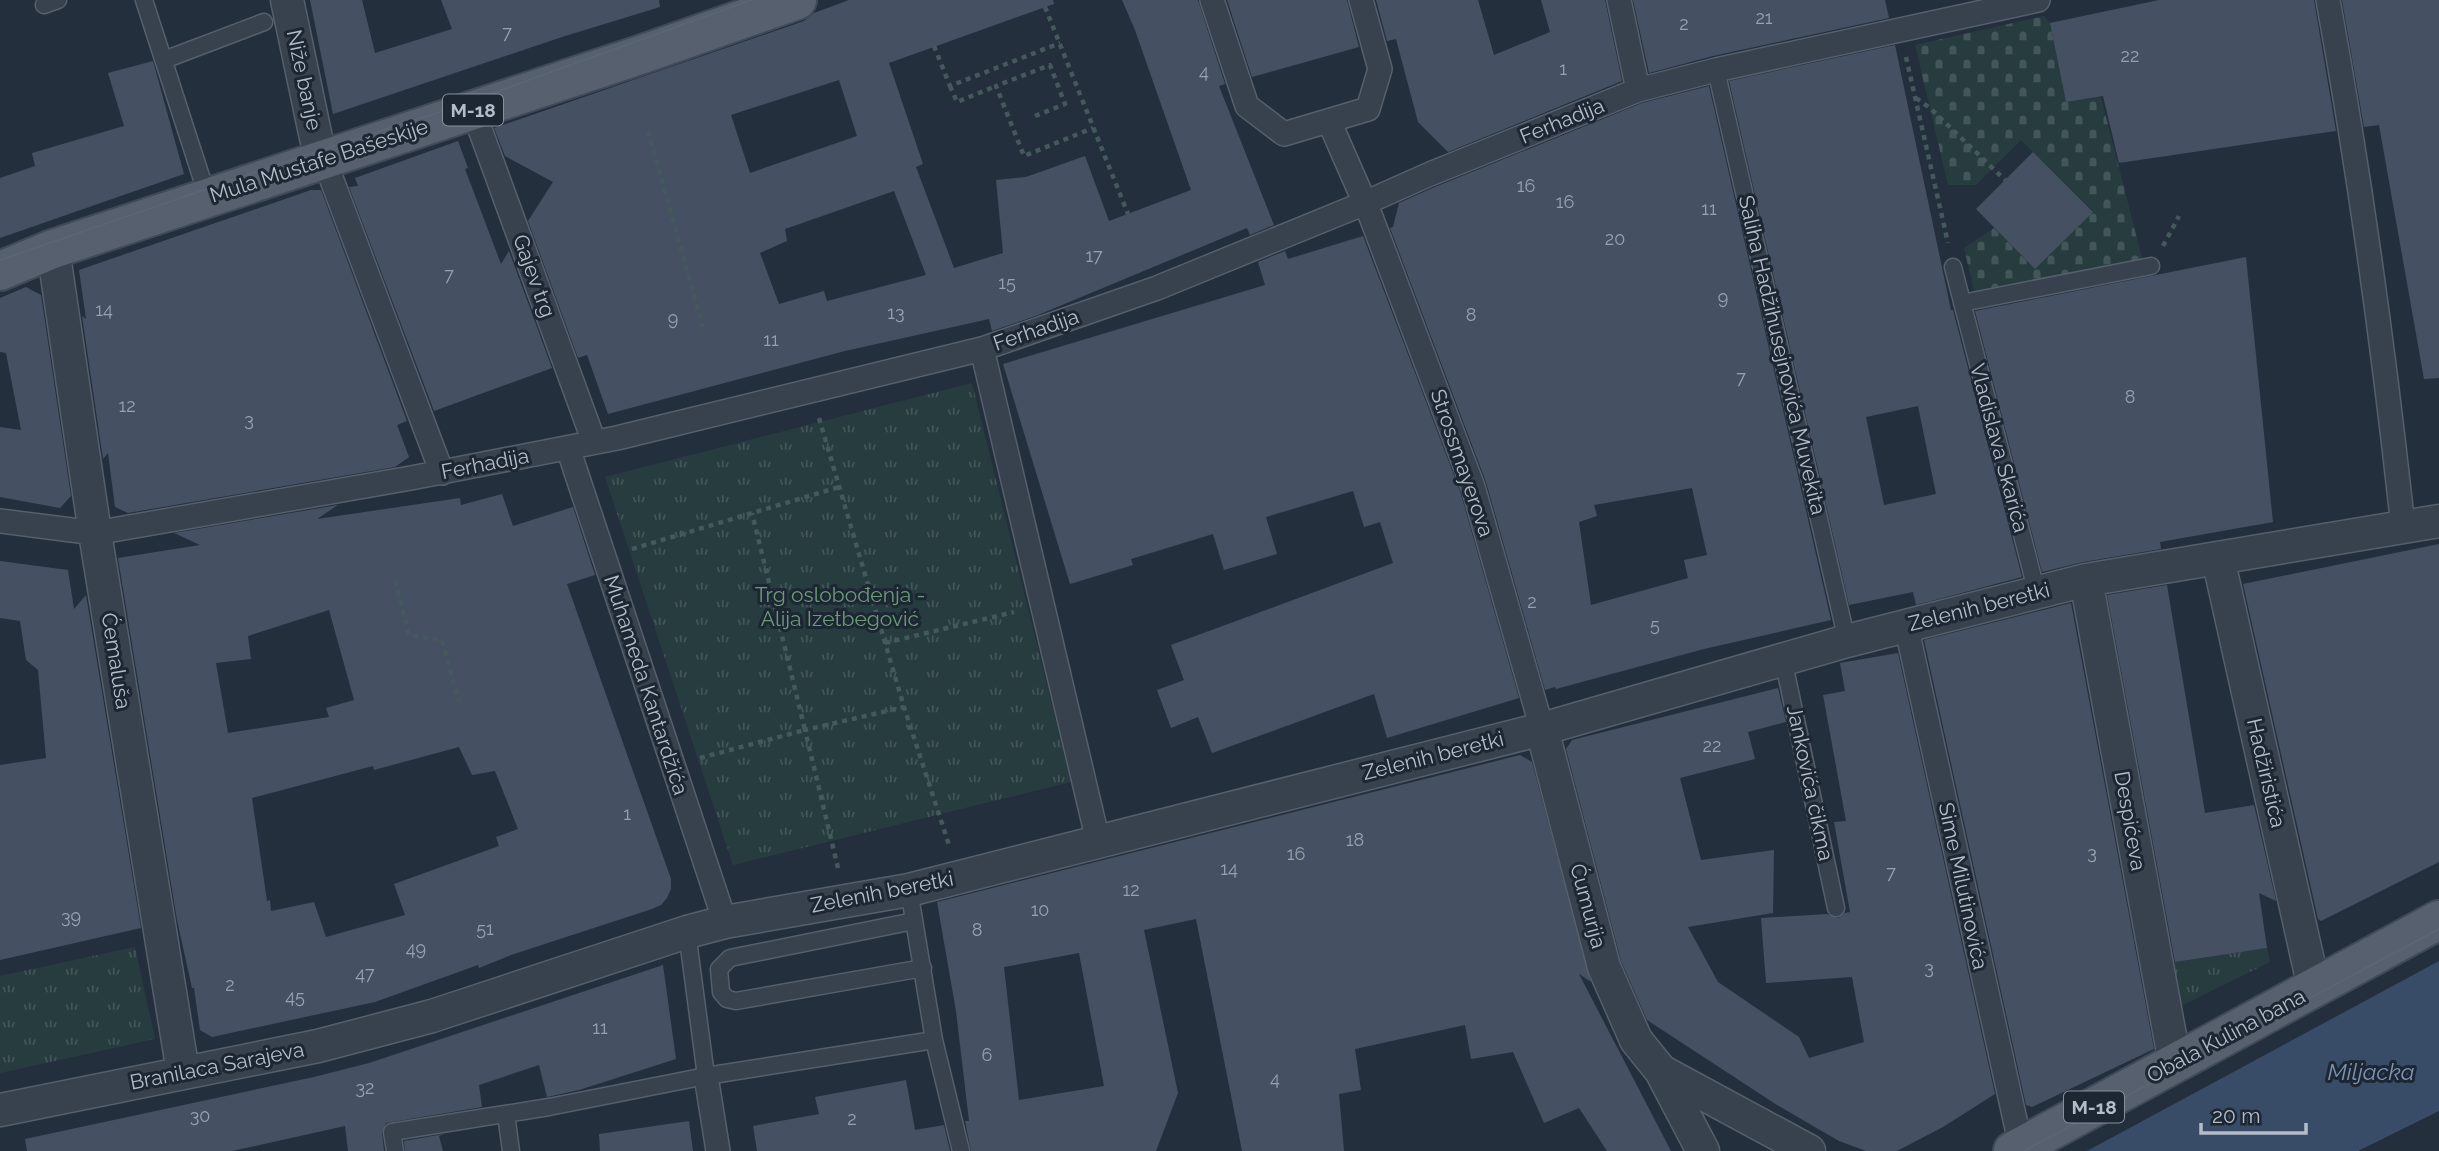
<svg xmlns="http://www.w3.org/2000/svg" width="2439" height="1151" viewBox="0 0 2439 1151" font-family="Raleway,sans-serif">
<defs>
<pattern id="cemetery-stones" width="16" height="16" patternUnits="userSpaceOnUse" patternTransform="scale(1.75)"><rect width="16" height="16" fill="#263c3f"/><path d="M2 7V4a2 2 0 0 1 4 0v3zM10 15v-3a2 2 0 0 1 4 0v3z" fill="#435659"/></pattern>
<pattern id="park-tufts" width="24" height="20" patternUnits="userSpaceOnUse" patternTransform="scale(1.75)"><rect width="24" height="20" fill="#263c3f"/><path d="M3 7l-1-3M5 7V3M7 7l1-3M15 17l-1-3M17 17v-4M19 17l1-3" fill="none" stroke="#435659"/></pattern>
</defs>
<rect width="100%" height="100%" fill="#242f3e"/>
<!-- cemetery -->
<path fill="url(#cemetery-stones)" d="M2044,16L2050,23L2066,102L2101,97L2143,262L1975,295L1964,248L1994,228L2035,269L2093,211L2021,140L1976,185H1948L1915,45Z"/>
<!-- park -->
<path fill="url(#park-tufts)" d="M972,383L1071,782L733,865L605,477Z
M135,947L155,1039L0,1073V976Z
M2267,948L2270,962L2177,1008L2170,963Z"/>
<!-- water -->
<path fill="#394c67" d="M2439,961V1111L2358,1151H2087Z"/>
<!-- building -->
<path fill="#455162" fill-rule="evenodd" d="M310,0H362L375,53L452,29L441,0H659L660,7L562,37L333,114Z
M849,0H1053L1054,4L889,63L923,164L916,167L954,268L1003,253L996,180L1026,177L1085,156L1109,221L1191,190L1135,30L1122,0H1198L1225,84L1219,86L1274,225L1250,235L1247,228L1038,315L992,331L989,319L845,351L608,414L587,355L578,358L528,221L553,182L505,156L494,128L804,21L814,13ZM839,80L857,136L750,173L731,115ZM894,191L926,275L827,301L824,291L779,304L760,253L787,241L785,229Z
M1227,0H1347L1359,47L1252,77Z
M1376,0H1478L1494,55L1550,32L1541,0H1605L1622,81L1448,152L1418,122L1396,39L1387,41Z
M1633,0H1885L1889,18L1713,56L1649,73Z
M2159,0H2314L2336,131L2119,163L2103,96L2066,102L2050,23Z
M2342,0H2439V378L2424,379L2379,125L2364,127Z
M1895,45L1951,310H1953L2022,577L1916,605L1913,592L1849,605L1729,81ZM1918,406L1936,494L1884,505L1866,417Z
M153,61L184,174L0,238V178L35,166L32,153L124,126L108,73Z
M1709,86L1831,620L1704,649L1556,689L1555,687L1545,690L1486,482L1390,228L1393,227L1399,203L1435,187L1642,103ZM1692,488L1707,555L1684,560L1688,578L1591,605L1579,522L1597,516L1594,505Z
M458,141L468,168L465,169L501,264L509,251L552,368L434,411L349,187L358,186L355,178Z
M2033,152L2093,212L2035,269L1976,209Z
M311,190H321L407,421L397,425L409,457L395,467L128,513L115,507L108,453L103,459L82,316L86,319L79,270Z
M1363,236L1460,491L1519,698L1387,738L1374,694L1212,753L1198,717L1171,728L1157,690L1184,680L1171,645L1393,563L1380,522L1364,527L1353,491L1266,517L1277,554L1224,570L1213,534L1131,559L1133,565L1070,584L1003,364L1265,285L1258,262L1285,251L1288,259Z
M2246,257L2273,522L2160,542L2161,549L2083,562L2042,572L1975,311Z
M26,287L41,295L71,496L60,508L0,497V427L21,430L6,353L0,352V298Z
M502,494L513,526L573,507L595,575L567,584L671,879V889L667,898L661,905L652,909L511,955L479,968L478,965L375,1002L212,1037L200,1030L194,988H192L177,920L118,558L200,545L174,533L338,505L317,519L460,498L461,505ZM329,610L354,700L326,708L329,717L228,733L216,663L251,659L248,636ZM459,747L472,775L495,771L518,829L496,837L499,846L394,884L405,915L326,937L314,902L271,911L270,900L267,901L252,798L373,766L374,770Z
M2439,544V862L2321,921L2318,919L2243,584Z
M0,561L68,570L74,609L86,595L141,928L0,960V765L46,758L38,670L26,660L20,621L0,618Z
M2167,585L2205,813L2254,805L2276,901L2259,893L2267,948L2175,962L2107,595Z
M2071,603L2154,1049L2032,1107L2026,1105L1924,640Z
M1898,653L1995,1094L1943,1127L1897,1151H1866L1839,1141L1777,1105L1647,1020L1621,961L1566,749L1572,740L1778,688L1786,722L1748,732L1755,759L1680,778L1701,860L1774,850L1773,913L1688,927L1718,982L1799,1037L1809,1058L1864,1042L1852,977L1766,983L1761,918L1827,914L1838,918L1845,913L1850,912L1834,822L1846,821L1823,695L1845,691L1840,663Z
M1520,755L1532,762L1591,982L1579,974L1671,1151H1607L1579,1108L1544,1123L1513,1052L1471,1059L1465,1025L1355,1049L1361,1090L1339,1094L1344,1151H1242L1196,919L1144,930L1178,1093L1156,1151H971L965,1121H969L956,1011L937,902ZM1079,953L1104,1086L1019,1100L1004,967Z
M663,965L676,1059L579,1090L547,1097L539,1065L479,1085L482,1107L386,1123L382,1133L384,1151H348L345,1126L232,1151H27L25,1139L314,1077L369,1063Z
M906,1080L915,1130L944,1125L950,1151H757L753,1126L819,1114L815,1097Z
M689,1121L693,1151H600L599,1134Z
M444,1134L439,1136L443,1151H405L404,1141Z"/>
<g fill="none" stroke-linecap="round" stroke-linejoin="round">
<defs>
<path id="service" d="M144,0L208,198
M44,5L58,0
M164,60L264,22
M1716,70L1847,641
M1953,267L2037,593
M1962,303L2151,266
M1783,659L1836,908
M914,921L730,958L719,969L721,992L727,999L736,1001L923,968
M687,932L706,1076L934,1040L909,890
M934,1040L961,1151
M506,1114L511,1151
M395,1151L392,1132L549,1107L706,1076"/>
<path id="pedestrian" d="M1212,0L1247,106L1284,134L1368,109L1380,69L1361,0
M1619,0L1638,90
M2328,0C2360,175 2384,351 2403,527
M473,110L594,442
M1329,121L1371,217L1473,487L1542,729
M324,159L442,473
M982,349L1098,841
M568,448L725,922
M0,521L95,533L411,478L617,438L982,349L1157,288L1365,203L1430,174L1638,90L1716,70L2038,0
M1906,625L2021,1147
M706,1076L718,1151"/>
<path id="minor" d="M287,0L316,138L324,159
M53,249L95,533L183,1072
M2218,558L2314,988
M2086,580L2175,1063
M1542,729L1604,967L1636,1040L1661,1071L1703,1151
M1661,1071L1809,1151
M0,1110L318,1046L432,1016L687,932L725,922L909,890L1542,729L1847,641L2086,580L2439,521"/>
<path id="primary" d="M0,271L53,249L640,55L797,0
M2013,1151L2439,920"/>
</defs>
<!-- service casing -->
<use href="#service" stroke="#565f6c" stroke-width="19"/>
<!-- pedestrian casing -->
<use href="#pedestrian" stroke="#565f6c" stroke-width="26"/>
<!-- minor casing -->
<use href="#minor" stroke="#565f6c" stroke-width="35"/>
<!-- primary casing -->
<use href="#primary" stroke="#414a57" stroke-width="42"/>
<!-- path -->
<path stroke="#44595c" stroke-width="4.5" stroke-dasharray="5 5" stroke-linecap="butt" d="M1045,7L1128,214
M934,46L950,86L1060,43
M1906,57L1948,243
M950,86L957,102L996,86
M1916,98L1930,108L2005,180
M1035,116L1065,104L1050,65L996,86L1024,156L1093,128
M648,131L703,327
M2163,246L2179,216
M819,418L904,707L949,845
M632,549L839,487
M395,581L409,635L442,640L459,702
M885,643L1014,612
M700,758L805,730L752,513
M838,868L805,730L904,707"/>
<!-- service -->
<use href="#service" stroke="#38414e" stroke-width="16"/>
<!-- pedestrian -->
<use href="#pedestrian" stroke="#38414e" stroke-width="23"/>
<!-- minor -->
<use href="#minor" stroke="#38414e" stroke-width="32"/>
<!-- primary -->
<use href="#primary" stroke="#56606e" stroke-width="38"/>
<!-- tram -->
<path stroke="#5a6575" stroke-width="2" d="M0,260L300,157L443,111L751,0
M2024,1151L2439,929"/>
</g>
<g text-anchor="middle" stroke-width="6" stroke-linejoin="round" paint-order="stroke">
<!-- number labels -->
<g font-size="18" fill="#98a1af">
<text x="1764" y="24">21</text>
<text x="1684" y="30">2</text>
<text x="507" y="39">7</text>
<text x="2130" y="62">22</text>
<text x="1563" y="75">1</text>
<text x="1204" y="78">4</text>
<text x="1526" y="192">16</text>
<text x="1565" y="208">16</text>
<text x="1709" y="215">11</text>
<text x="1615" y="245">20</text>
<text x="1094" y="262">17</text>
<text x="449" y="281">7</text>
<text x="1007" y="289">15</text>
<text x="1723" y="304">9</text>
<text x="104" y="316">14</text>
<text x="896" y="319">13</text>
<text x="1471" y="321">8</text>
<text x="673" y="325">9</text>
<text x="771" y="346">11</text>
<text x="1741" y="384">7</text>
<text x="2130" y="403">8</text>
<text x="127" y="412">12</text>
<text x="249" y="426">3</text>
<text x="1532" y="608">2</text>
<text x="1655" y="631">5</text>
<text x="1712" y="752">22</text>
<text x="627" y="820">1</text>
<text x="1355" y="846">18</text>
<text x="2092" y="859">3</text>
<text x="1296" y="860">16</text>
<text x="1229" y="875">14</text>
<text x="1891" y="879">7</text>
<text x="1131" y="896">12</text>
<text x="1040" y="916">10</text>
<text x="71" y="923">39</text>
<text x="485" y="935">51</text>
<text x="977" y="936">8</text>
<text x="416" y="955">49</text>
<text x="1929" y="974">3</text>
<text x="365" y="980">47</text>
<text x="230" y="991">2</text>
<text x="295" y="1003">45</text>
<text x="600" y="1034">11</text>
<text x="987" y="1061">6</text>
<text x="1275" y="1085">4</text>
<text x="365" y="1094">32</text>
<text x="200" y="1122">30</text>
<text x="852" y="1125">2</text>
</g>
<!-- shield labels -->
<g fill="#1d2633" stroke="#878f9c" stroke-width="2">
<rect x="443" y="94.5" width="60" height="31" rx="5"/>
<rect x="2064" y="1091.5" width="60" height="31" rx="5"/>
</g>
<g font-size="19" font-weight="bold" fill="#b4bcc9">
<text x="473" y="117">M-18</text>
<text x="2094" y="1114">M-18</text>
</g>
<!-- street labels -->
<g font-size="21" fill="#b4bcc9" stroke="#1d2633">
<text transform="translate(304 80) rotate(78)" y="7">Niže banje</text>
<text transform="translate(1562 121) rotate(-22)" y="7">Ferhadija</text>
<text transform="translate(319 161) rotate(-18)" y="7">Mula Mustafe Bašeskije</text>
<text transform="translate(534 276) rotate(70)" y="7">Gajev trg</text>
<text transform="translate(1036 330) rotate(-19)" y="7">Ferhadija</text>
<text transform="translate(1782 355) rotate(77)" y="7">Saliha Hadžihusejnovića Muvekita</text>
<text transform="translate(1999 448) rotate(75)" y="7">Vladislava Skarića</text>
<text transform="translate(1462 463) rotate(71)" y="7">Strossmayerova</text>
<text transform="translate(485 464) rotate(-11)" y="7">Ferhadija</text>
<text transform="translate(1979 607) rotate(-14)" y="7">Zelenih beretki</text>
<text transform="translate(116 661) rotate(81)" y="7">Ćemaluša</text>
<text transform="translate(646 685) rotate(72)" y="7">Muhameda Kantardžića</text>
<text transform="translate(1433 756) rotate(-14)" y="7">Zelenih beretki</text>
<text transform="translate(2266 773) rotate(77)" y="7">Hadžiristića</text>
<text transform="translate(1810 783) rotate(78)" y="7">Jankovića čikma</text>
<text transform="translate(2130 821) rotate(80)" y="7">Despićeva</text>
<text transform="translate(1963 886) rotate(78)" y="7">Sime Milutinovića</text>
<text transform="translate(882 892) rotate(-11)" y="7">Zelenih beretki</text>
<text transform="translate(1588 906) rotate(75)" y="7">Ćumurija</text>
<text transform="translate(2226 1036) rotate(-28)" y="7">Obala Kulina bana</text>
<text transform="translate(217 1066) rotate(-11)" y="7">Branilaca Sarajeva</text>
</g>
<!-- park labels -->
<g font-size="21" fill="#6b9a76" stroke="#1d2633">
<text x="840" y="602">Trg oslobođenja -<tspan x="840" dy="24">Alija Izetbegović</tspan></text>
</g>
<!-- water labels -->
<g font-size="23" font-style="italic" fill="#7c92b1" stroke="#1d2633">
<text x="2371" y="1080">Miljacka</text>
</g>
</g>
<!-- scale -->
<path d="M2201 1123v10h105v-10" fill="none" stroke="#b4bcc9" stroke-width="3.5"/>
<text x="2212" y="1123" font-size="21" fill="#b4bcc9" stroke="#1d2633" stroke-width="5" paint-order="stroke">20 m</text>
</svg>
